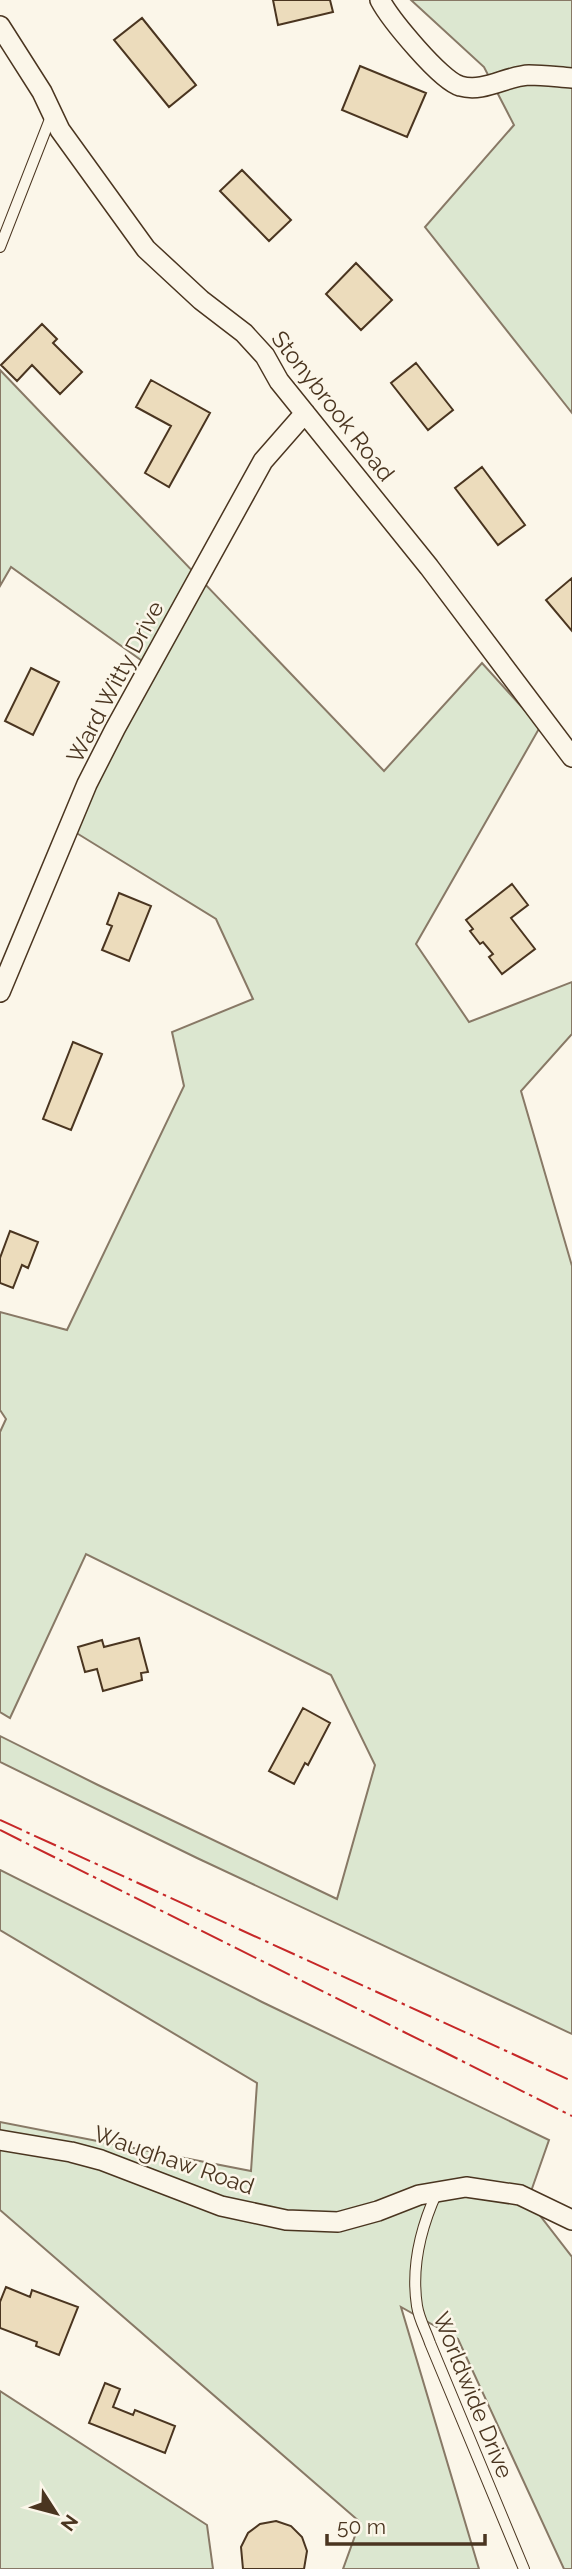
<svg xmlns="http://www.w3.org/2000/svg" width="572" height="2569" viewBox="0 0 572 2569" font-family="Raleway,sans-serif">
<rect width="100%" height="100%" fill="#fbf6e9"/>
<!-- green -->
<path fill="#dce7d0" stroke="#887966" stroke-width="2" d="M411,0H572V413L425,227L514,125L484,67Z
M0,370L384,771L482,663L540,727L416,944L469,1022L572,982V1034L521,1091L572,1266V2034L197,1858L0,1762V1736L98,1785L337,1899L375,1765L331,1675L86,1554L10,1718L0,1712V1432L6,1419L0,1410V1312L67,1330L184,1086L172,1032L253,999L216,919L70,829L152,668L11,567L0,586Z
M0,1870L262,2002L549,2140L528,2200L572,2257V2569H564L458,2339L401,2307L479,2569H343L360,2522L0,2210V2122L251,2171L257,2083L0,1930Z
M0,2391L207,2525L213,2569H0Z"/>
<!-- building -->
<path fill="#ecdcbc" stroke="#4a3520" stroke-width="2" d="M273,0H330L333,12L278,25Z
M142,18L196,85L169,107L114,40Z
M360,66L426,93L407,137L342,110Z
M242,170L291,220L269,241L220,191Z
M356,263L392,300L361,330L326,294Z
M42,324L57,339L53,343L82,372L60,394L32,365L17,381L1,365Z
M416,363L453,410L428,430L391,383Z
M151,380L210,413L169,487L145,473L171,426L136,407Z
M482,467L525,525L498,545L455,488Z
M572,578V631L546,600Z
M31,668L59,682L33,735L5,721Z
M512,884L528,905L511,918L535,949L502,974L489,957L493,954L483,942L480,944L470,931L473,929L466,920Z
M119,893L151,906L129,961L102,950L112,926L107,924Z
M73,1042L102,1054L71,1130L43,1119Z
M10,1231L38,1242L28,1268L22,1265L13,1288L0,1283V1258Z
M139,1638L148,1672L141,1673L142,1680L103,1691L97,1669L85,1672L78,1647L102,1640L104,1647Z
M303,1708L330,1723L308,1765L305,1763L294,1784L269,1771Z
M6,2287L30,2297L32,2290L78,2307L59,2355L36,2346L37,2342L0,2328V2302Z
M105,2383L120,2389L113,2407L133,2415L135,2410L175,2426L165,2453L89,2423Z
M276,2521L291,2526L302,2537L307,2551L304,2569H243L241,2547L248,2533L260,2524Z"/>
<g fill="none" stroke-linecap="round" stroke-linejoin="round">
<defs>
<path id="service" d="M0,247L52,114
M437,2192C421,2227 411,2267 417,2306C419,2319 426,2331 430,2343L524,2569"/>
<path id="minor" d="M380,0C390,19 441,81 460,86C484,93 506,76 529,75C543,75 558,77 572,78
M0,26L42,92L60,130L146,249L201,300L244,333L265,356L279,381L429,567L572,757
M0,992L87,784L115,729L263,461L305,413
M0,2140L71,2152L101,2160L221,2206L286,2220L338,2222L378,2211L419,2195L466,2187L520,2195L572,2220"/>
</defs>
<!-- service casing -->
<use href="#service" stroke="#4a3520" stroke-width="12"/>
<!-- minor casing -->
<use href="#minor" stroke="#4a3520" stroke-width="22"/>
<!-- service -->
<use href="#service" stroke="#fbf6e9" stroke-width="10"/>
<!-- minor -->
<use href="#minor" stroke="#fbf6e9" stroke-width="19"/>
<!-- power -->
<path stroke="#c62828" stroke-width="2" stroke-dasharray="24 5 3.5 5" stroke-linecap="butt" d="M0,1820L572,2081
M0,1830L572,2116"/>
</g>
<g text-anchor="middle" stroke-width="5" stroke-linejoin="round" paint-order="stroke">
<!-- street labels -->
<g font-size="23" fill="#4a3520" stroke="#fbf6e9">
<text transform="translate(333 406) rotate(52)" y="8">Stonybrook Road</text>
<text transform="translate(115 682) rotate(-62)" y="8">Ward Witty Drive</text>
<text transform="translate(174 2160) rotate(19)" y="8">Waughaw Road</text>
<text transform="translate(473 2395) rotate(68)" y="8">Worldwide Drive</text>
</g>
</g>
<!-- north arrow -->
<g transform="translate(56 2513) rotate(126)" stroke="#fbf6e9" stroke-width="5" paint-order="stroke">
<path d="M0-5L12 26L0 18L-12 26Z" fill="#4a3520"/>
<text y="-10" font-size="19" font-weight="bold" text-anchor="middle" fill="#4a3520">N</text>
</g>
<!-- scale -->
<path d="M327 2534v10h158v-10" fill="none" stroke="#4a3520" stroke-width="3.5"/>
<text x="337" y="2534" font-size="21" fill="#4a3520" stroke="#fbf6e9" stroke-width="5" paint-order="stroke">50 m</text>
</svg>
